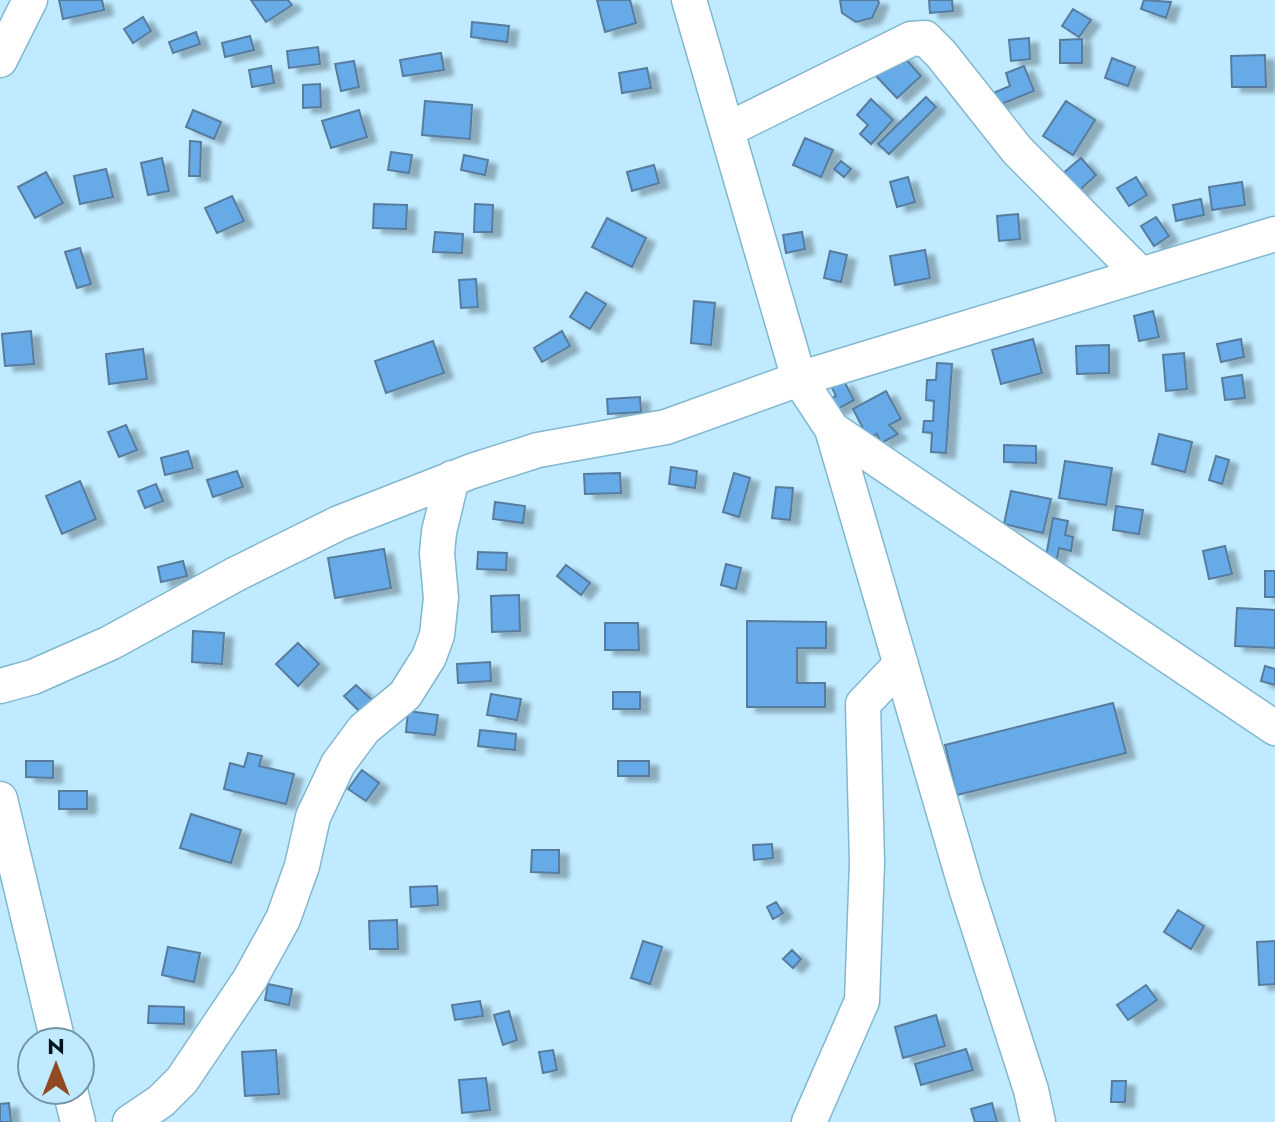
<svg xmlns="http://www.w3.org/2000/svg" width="1275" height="1122" viewBox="0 0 1275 1122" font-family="Jost,sans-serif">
<defs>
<filter id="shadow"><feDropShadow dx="9" dy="5" stdDeviation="2" flood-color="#0004"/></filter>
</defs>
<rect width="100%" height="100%" fill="#bfeaff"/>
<!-- building -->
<path fill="#66aae8" stroke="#587c9d" stroke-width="2" filter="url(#shadow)" d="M59,0H102L104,10L63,19Z
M251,0H288L292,5L266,22Z
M597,0H630L636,23L605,32Z
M840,0H878L879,3L872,18L856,22L842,13Z
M929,0H952L953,11L930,13Z
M1144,0L1171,2L1166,18L1141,9Z
M1073,9L1091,20L1079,37L1062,26Z
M143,17L151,31L133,43L124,29Z
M472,22L509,26L507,42L471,37Z
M196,32L200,44L173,53L169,42Z
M250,36L254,50L225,57L222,43Z
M1029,38L1030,59L1011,61L1009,40Z
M1082,39V63H1060V40Z
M318,47L320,64L289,68L287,51Z
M441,53L444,70L403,76L400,60Z
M901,54L921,76L897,98L876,76Z
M1265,55L1266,87H1232L1231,56Z
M1112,58L1135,67L1128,86L1105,78Z
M354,61L359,87L341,91L335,64Z
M271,66L274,83L252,87L249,70Z
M1024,66L1034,91L991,108L986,96L1010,86L1006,73Z
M647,68L651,88L622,93L619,73Z
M320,84L321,107L303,108V85Z
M926,97L936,107L889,154L878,144Z
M871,99L893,120L871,144L860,134L868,125L857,115Z
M425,101L472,105L470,139L422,135Z
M1066,101L1095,120L1073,155L1043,136Z
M193,110L221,122L214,139L186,127Z
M359,110L367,137L331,148L322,121Z
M805,138L833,150L821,177L793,165Z
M190,141L201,142L200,176H189Z
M391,152L412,155L409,173L388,170Z
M464,155L488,160L485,175L461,170Z
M162,158L169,191L148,195L141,163Z
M1081,158L1096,175L1071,198L1055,180Z
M841,161L851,169L844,177L834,169Z
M654,165L659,183L632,191L627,172Z
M106,169L113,197L80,204L74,176Z
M46,172L63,203L35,218L18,187Z
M908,177L915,202L897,207L890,182Z
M1136,177L1147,195L1129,206L1117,188Z
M1242,182L1245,205L1212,210L1209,187Z
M232,196L244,221L217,233L205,208Z
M1201,199L1204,215L1176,221L1173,205Z
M374,204L407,205L406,229L373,228Z
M475,204L493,205L492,232H474Z
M1018,214L1020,239L999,241L997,216Z
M1156,217L1169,236L1154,246L1141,226Z
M607,218L646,238L632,267L592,247Z
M435,232L463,234L462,253L433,252Z
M802,232L805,249L786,253L783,235Z
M80,248L91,284L77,288L65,252Z
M925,250L930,278L895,285L890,256Z
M830,251L847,255L841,282L824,278Z
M476,279L478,307L461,308L459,280Z
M586,292L606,304L590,329L570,317Z
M694,301L715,303L711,345L691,343Z
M1153,311L1159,337L1139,341L1134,316Z
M31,331L34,364L5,366L2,334Z
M562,331L570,346L542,362L534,348Z
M1033,339L1042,373L1001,384L992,350Z
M1241,339L1244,357L1221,362L1217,344Z
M433,341L444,373L386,393L375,361Z
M1109,345V373L1077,374L1076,346Z
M143,349L147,379L109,384L106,354Z
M1184,353L1187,389L1166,391L1163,355Z
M937,363L952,364L946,453L931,452L932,433L923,432L924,421H933L934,401L926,400L927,380H936Z
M1242,375L1245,398L1225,400L1222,378Z
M844,381L854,400L834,411L828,400L836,396L832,388Z
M886,391L901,419L889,425L898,434L881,443L877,434L868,438L853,409Z
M640,397L641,412L608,414L607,399Z
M126,425L137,450L119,457L108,432Z
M1159,434L1192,442L1185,472L1152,464Z
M1004,445L1036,446V463L1004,462Z
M188,451L193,468L165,475L161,458Z
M1216,456L1229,460L1222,484L1209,480Z
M1065,461L1112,468L1106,505L1059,498Z
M671,467L697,471L695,488L669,484Z
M237,471L243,487L213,497L207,480Z
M620,473L621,493L585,494L584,474Z
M734,473L750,478L739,517L723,512Z
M80,481L96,519L62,534L46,496Z
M156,484L163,501L145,508L138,491Z
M776,487L793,488L790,520L772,518Z
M1011,491L1051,499L1043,533L1004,524Z
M495,502L525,506L523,523L493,519Z
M1116,506L1143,510L1139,534L1113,530Z
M1053,518L1068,521L1065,535L1073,537L1071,551L1059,548L1057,559L1046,556Z
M1225,546L1232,574L1209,579L1203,551Z
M384,549L391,588L335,598L328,558Z
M478,552L507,553L506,570L477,569Z
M183,561L187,576L161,582L158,567Z
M726,564L741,568L736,589L721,585Z
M566,565L590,583L581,595L557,576Z
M1265,571H1275V597H1265Z
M519,595L520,631L492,632L491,596Z
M1237,608L1275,610V648L1235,646Z
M747,621L826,622V648H797V683H825V707H747Z
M605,623H638L639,650H605Z
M193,631L224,633L222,664L192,662Z
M298,643L319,664L298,686L276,664Z
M490,662L491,681L458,683L457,664Z
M1265,666L1275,669V685L1261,681Z
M356,685L373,701L361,713L344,696Z
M613,692H640V709H613Z
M491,694L521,699L517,720L487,715Z
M1113,703L1126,753L957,795L945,745Z
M408,711L438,715L435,735L406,732Z
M480,730L516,734L515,750L478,746Z
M248,753L262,756L259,766L294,774L286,804L224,789L230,763L244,767Z
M26,761H53V778L26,777Z
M618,761H649V776H618Z
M362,770L379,783L366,801L348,789Z
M59,791H87V809H59Z
M191,814L241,830L231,863L180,848Z
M772,844L773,858L754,860L753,845Z
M532,850H559V873L531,872Z
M437,886L438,905L411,907L410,887Z
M776,902L783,913L773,919L767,907Z
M1178,910L1204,926L1191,949L1164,932Z
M397,920L398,949H370L369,921Z
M643,941L662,947L650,984L631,978Z
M1275,941V984L1259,985L1257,942Z
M168,947L200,953L194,982L162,975Z
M792,950L801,959L793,968L783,959Z
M268,984L292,989L289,1005L265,1000Z
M1146,985L1157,1000L1128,1020L1117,1005Z
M480,1001L483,1016L455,1020L452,1005Z
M149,1006L184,1007V1024L148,1023Z
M509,1011L517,1040L503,1045L494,1015Z
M936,1015L945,1046L903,1058L895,1027Z
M966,1049L973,1070L921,1085L915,1064Z
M276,1050L279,1094L245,1096L242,1052Z
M553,1050L557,1070L543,1073L539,1052Z
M486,1078L490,1110L462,1113L459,1080Z
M1112,1081H1126L1125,1102H1111Z
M9,1103L11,1122H0V1104Z
M992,1103L997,1122H975L971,1109Z"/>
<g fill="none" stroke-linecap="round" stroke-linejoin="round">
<defs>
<path id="minor" d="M689,0L799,379L832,429L966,888L1031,1090L1038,1122
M0,60L30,0
M727,130L911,39L925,38L941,54L1017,150L1141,275
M832,429L1275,728
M0,686L33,677L110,643L236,574L339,523L472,471L538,450L666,427L799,379L1275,234
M0,799L58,1042
M70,1090L78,1122
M130,1122L161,1101L182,1080L250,979L283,919L302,866L313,817L338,764L364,729L405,695L429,657L437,635L441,598L437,553L439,532L452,478
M809,1122L862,1001L867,863L863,704L901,664"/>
</defs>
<!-- minor casing -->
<use href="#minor" stroke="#82b7d0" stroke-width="37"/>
<!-- minor -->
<use href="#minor" stroke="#fff" stroke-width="34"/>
</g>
<!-- north arrow -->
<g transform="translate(56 1066)"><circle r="38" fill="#bfeaff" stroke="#7395a5" stroke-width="2"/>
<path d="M0-6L14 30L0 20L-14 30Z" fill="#914b23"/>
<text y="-12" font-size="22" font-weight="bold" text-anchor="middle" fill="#02161f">N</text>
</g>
</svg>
